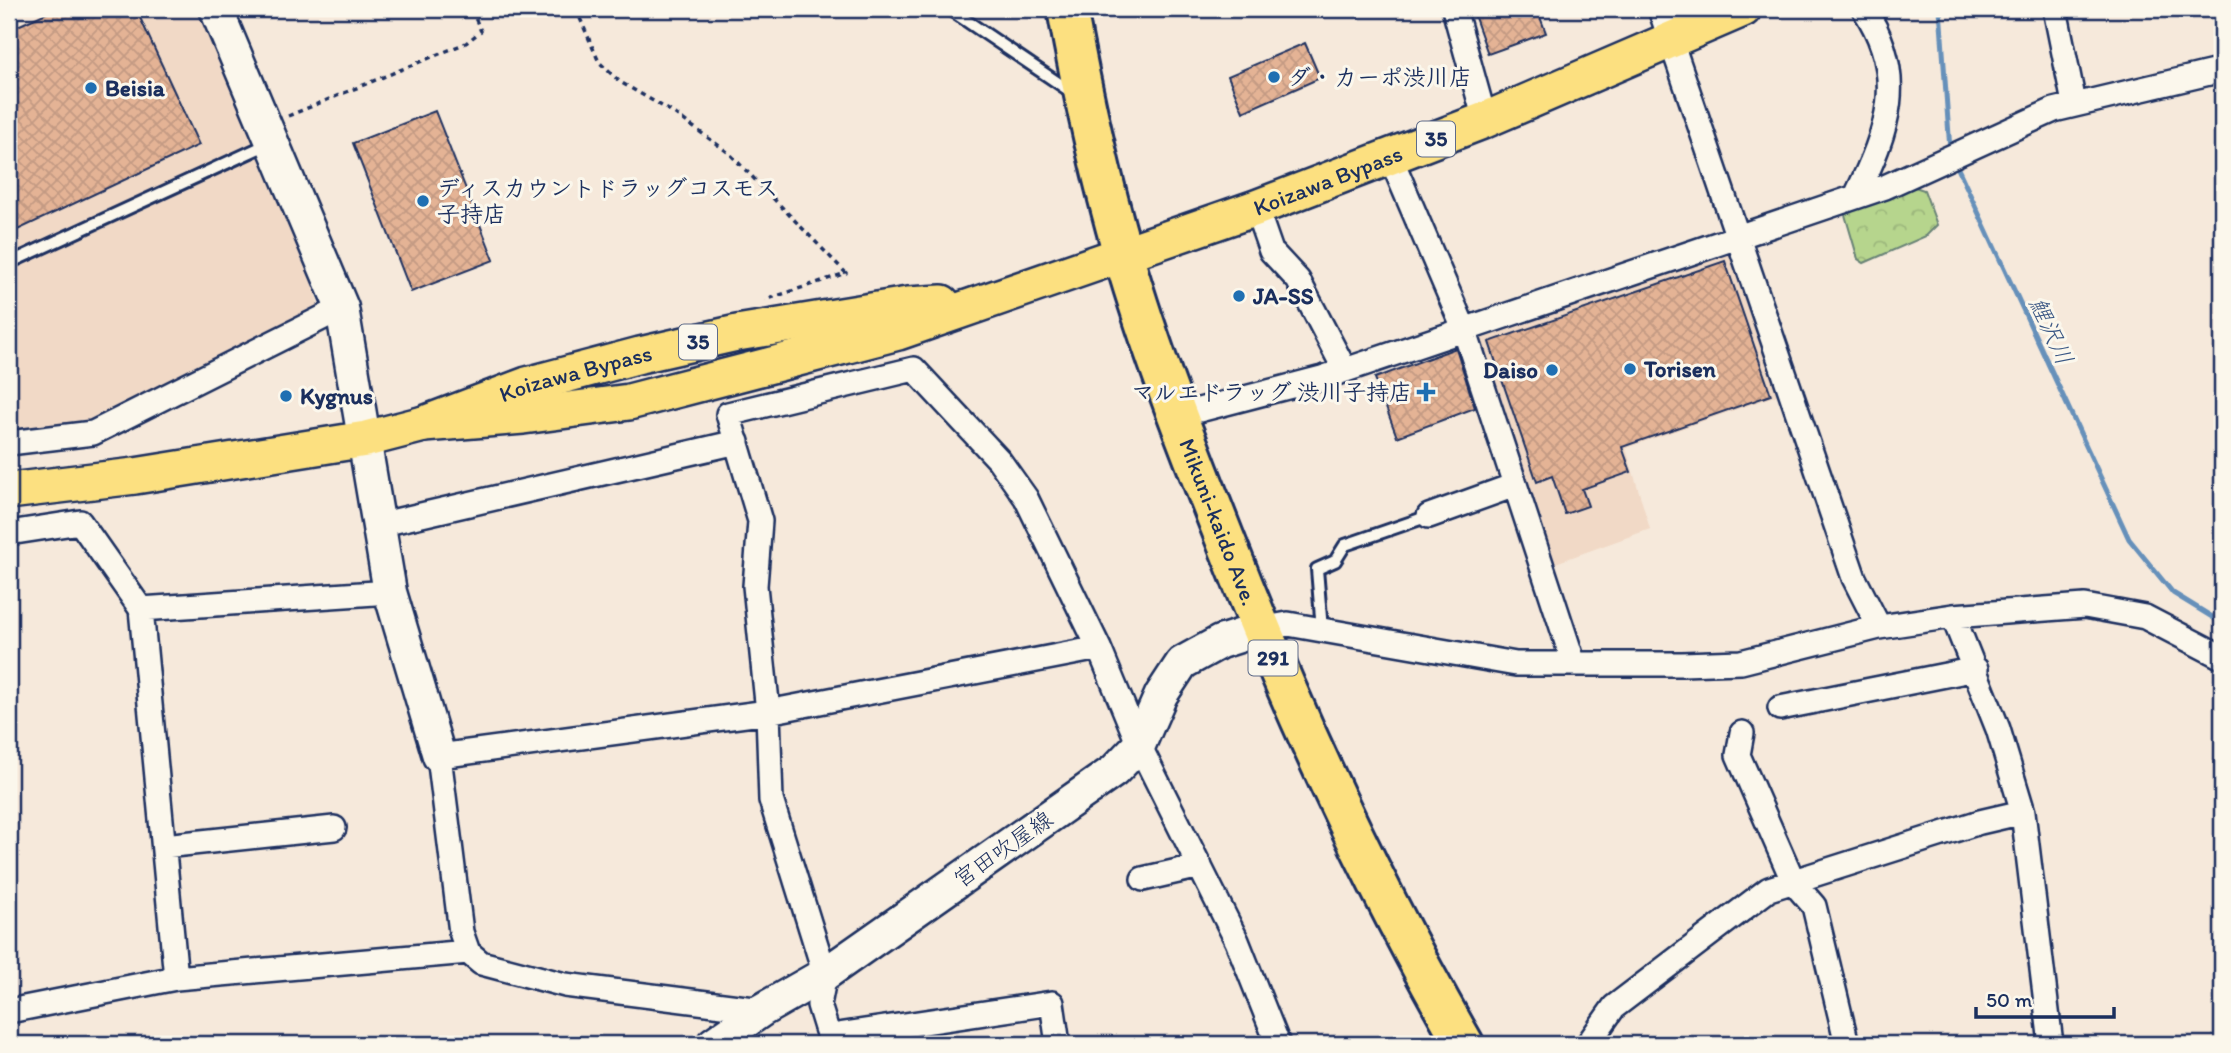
<svg xmlns="http://www.w3.org/2000/svg" width="2231" height="1053" viewBox="0 0 2231 1053" font-family="Itim,'Klee One',sans-serif">
<defs>
<pattern id="park-crowns" width="20" height="18" patternUnits="userSpaceOnUse" patternTransform="scale(1.75)"><rect width="20" height="18" fill="#b6d58d"/><path d="M2 6a3 3 0 1 1 6 0M12 15a3 3 0 1 1 6 0" fill="none" stroke="#9cb77c"/></pattern>
<pattern id="building-cross-hatch" width="8" height="8" patternUnits="userSpaceOnUse" patternTransform="scale(1.75)"><rect width="8" height="8" fill="#e4b395"/><path d="M0 0l8 8M0 8l8-8" fill="none" stroke="#c39a83"/></pattern>
</defs>
<rect width="100%" height="100%" fill="#f6e9db"/>
<filter id="ink" filterUnits="userSpaceOnUse"><feTurbulence type="fractalNoise" baseFrequency=".0143" numOctaves="2"/><feDisplacementMap in="SourceGraphic" scale="14" xChannelSelector="R" yChannelSelector="G"/><feConvolveMatrix kernelMatrix="1 2 1 2 8 2 1 2 1" color-interpolation-filters="sRGB"/></filter>
<g filter="url(#ink)">
<!-- built -->
<path fill="#f1d9c6" d="M51,9H197L296,231L319,306L95,424L9,436V28Z
M1732,252L1780,394L1626,448L1650,529L1553,564L1477,344L1481,339Z"/>
<!-- park -->
<path fill="url(#park-crowns)" stroke="#688276" stroke-width="2" d="M1909,185L1924,190L1937,225L1926,236L1864,263L1858,259L1843,208Z"/>
<g fill="none" stroke-linecap="round" stroke-linejoin="round">
<!-- stream -->
<path stroke="#6690ba" stroke-width="5" d="M1940,9L1950,150
M1955,162L2129,539L2173,593L2222,623"/>
</g>
<!-- building -->
<path fill="url(#building-cross-hatch)" stroke="#1b2f5e" stroke-width="2" d="M55,9H136L199,145L9,234V30Z
M1472,9H1537L1546,33L1488,54Z
M1305,43L1320,78L1243,112L1228,76Z
M435,111L494,260L411,292L353,143Z
M1725,261L1771,395L1622,447L1631,472L1582,489L1588,506L1565,514L1552,476L1537,482L1489,342Z
M1456,348L1475,408L1397,437L1375,378Z"/>
<g fill="none" stroke-linecap="round" stroke-linejoin="round">
<defs>
<path id="lane" d="M949,9L1073,93
M9,263L268,144
M1322,630L1317,569L1335,561L1345,545L1429,516"/>
<path id="street" d="M1454,9L1485,120
M1660,9L1854,578L1879,627
M2055,9L2074,103
M1390,156L1464,329L1574,664
M1856,196C1888,130 1908,76 1864,9
M1256,208L1271,251L1298,280L1345,370
M1176,416L1322,378L1885,187L2054,110L2222,70
M9,443L93,433L342,308
M1429,516L1515,485
M378,525L737,442
M9,533L80,522L141,609L176,978
M141,609L390,592
M1953,616L1998,729L2023,812L2051,1044
M1261,629L1288,624L1516,664H1682L1741,662L1879,627L1953,616L2085,606L2145,617L2222,657
M1780,708L1976,669
M1742,733L1738,755L1794,883L1814,906L1847,1044
M164,846L334,828
M1143,879L1200,866
M762,1010L565,985L481,963L468,952L461,932L439,756L768,712L1099,648
M9,1011L176,978L468,952
M831,1036L1052,1003L1058,1044
M831,1044L819,1005L825,974L771,800L768,712L755,586L760,521L728,414L914,369L999,460L1026,498L1099,648L1139,745L1237,941L1278,1044
M1588,1044L1614,1007L1769,889L1980,822L2023,812"/>
<path id="secondary" d="M216,9L342,308L390,592L439,756
M713,1044L762,1010L825,974L1114,771L1139,745L1161,695L1182,663L1220,642L1261,629"/>
<g id="primary">
<path id="s1" d="M424,424L523,416L629,402L898,332L1256,208L1485,120L1743,9"/>
<path id="s2" d="M9,491L135,476L366,439L424,424L527,385L640,355L737,333L908,305L942,303"/>
</g>
<g id="highway">
<path id="s3" d="M1067,9C1082,91 1100,174 1123,254C1151,351 1188,445 1225,539C1293,713 1371,882 1464,1044"/>
</g>
</defs>
<!-- lane casing -->
<use href="#lane" stroke="#1b2f5e" stroke-width="16"/>
<!-- street casing -->
<use href="#street" stroke="#1b2f5e" stroke-width="28"/>
<!-- secondary casing -->
<use href="#secondary" stroke="#1b2f5e" stroke-width="37"/>
<!-- primary casing -->
<use href="#primary" stroke="#1b2f5e" stroke-width="40"/>
<!-- highway casing -->
<use href="#highway" stroke="#1b2f5e" stroke-width="44"/>
<!-- path -->
<path stroke="#1b2f5e" stroke-width="3.5" stroke-dasharray="5 5" stroke-linecap="butt" d="M576,9L599,62L620,82L674,113L729,153L846,273L765,300
M288,116L466,43L481,31L471,9"/>
<!-- lane -->
<use href="#lane" stroke="#fbf7ec" stroke-width="10"/>
<!-- street -->
<use href="#street" stroke="#fbf7ec" stroke-width="23"/>
<!-- secondary -->
<use href="#secondary" stroke="#fbf7ec" stroke-width="32"/>
<!-- primary -->
<use href="#primary" stroke="#fce080" stroke-width="35"/>
<!-- highway -->
<use href="#highway" stroke="#fce080" stroke-width="38"/>
</g>
</g>
<!-- markers -->
<g fill="#1f6fb2" stroke="#fbf7ec" stroke-width="2.5">
<circle cx="1274" cy="77" r="7"/>
<circle cx="91" cy="88" r="7"/>
<circle cx="423" cy="201" r="7"/>
<circle cx="1239" cy="296" r="7"/>
<circle cx="1630" cy="369" r="7"/>
<circle cx="1552" cy="370" r="7"/>
<path d="M1422.5 381.5h7v7h7v7h-7v7h-7v-7h-7v-7h7z"/>
<circle cx="286" cy="396" r="7"/>
</g>
<g text-anchor="middle" stroke-width="6" stroke-linejoin="round" paint-order="stroke">
<!-- shield labels -->
<g fill="#fbf7ec" stroke="#5e6b89" stroke-width="2">
<rect x="1417" y="121.5" width="38" height="35" rx="5"/>
<rect x="679" y="324.5" width="38" height="35" rx="5"/>
<rect x="1248.5" y="640.5" width="49" height="35" rx="5"/>
</g>
<g font-size="21" font-weight="bold" fill="#1b2f5e">
<text x="1436" y="146">35</text>
<text x="698" y="349">35</text>
<text x="1273" y="665">291</text>
</g>
<!-- poi labels -->
<g font-size="23" font-weight="bold" fill="#1b2f5e" stroke="#fbf7ec" text-anchor="start">
<text x="1288" y="85">ダ・カーポ渋川店</text>
<text x="105" y="96">Beisia</text>
<text x="437" y="196">ディスカウントドラッグコスモス<tspan x="437" dy="26">子持店</tspan></text>
<text x="1253" y="304">JA-SS</text>
<text x="1644" y="377">Torisen</text>
<text x="1538" y="378" text-anchor="end">Daiso</text>
<text x="1412" y="400" text-anchor="end">マルエドラッグ 渋川子持店</text>
<text x="300" y="404">Kygnus</text>
</g>
<!-- street labels -->
<g font-size="23" fill="#1b2f5e" stroke="#fbf7ec">
<text dy="8" stroke="none"><textPath href="#s1" startOffset="940">Koizawa Bypass</textPath></text>
<text dy="8" stroke="none"><textPath href="#s2" startOffset="581">Koizawa Bypass</textPath></text>
<text dy="8" stroke="none"><textPath href="#s3" startOffset="536">Mikuni-kaido Ave.</textPath></text>
<text transform="translate(1003 849) rotate(-35)" y="8">宮田吹屋線</text>
</g>
<!-- water labels -->
<g font-size="24" font-style="italic" fill="#3a5784" stroke="#fbf7ec">
<text transform="translate(2051 331) rotate(65)" y="8">鯉沢川</text>
</g>
</g>
<!-- margin -->
<rect width="2231" height="1053" fill="none" stroke="#fbf7ec" stroke-width="35"/>
<rect x="18" y="18" width="2196" height="1018" fill="none" stroke="#1b2f5e" stroke-width="2.5" filter="url(#ink)"/>
<!-- scale -->
<path d="M1976 1007v10h138v-10" fill="none" stroke="#1b2f5e" stroke-width="3.5"/>
<text x="1986" y="1007" font-size="21" fill="#1b2f5e" stroke="#fbf7ec" stroke-width="5" paint-order="stroke">50 m</text>
</svg>
